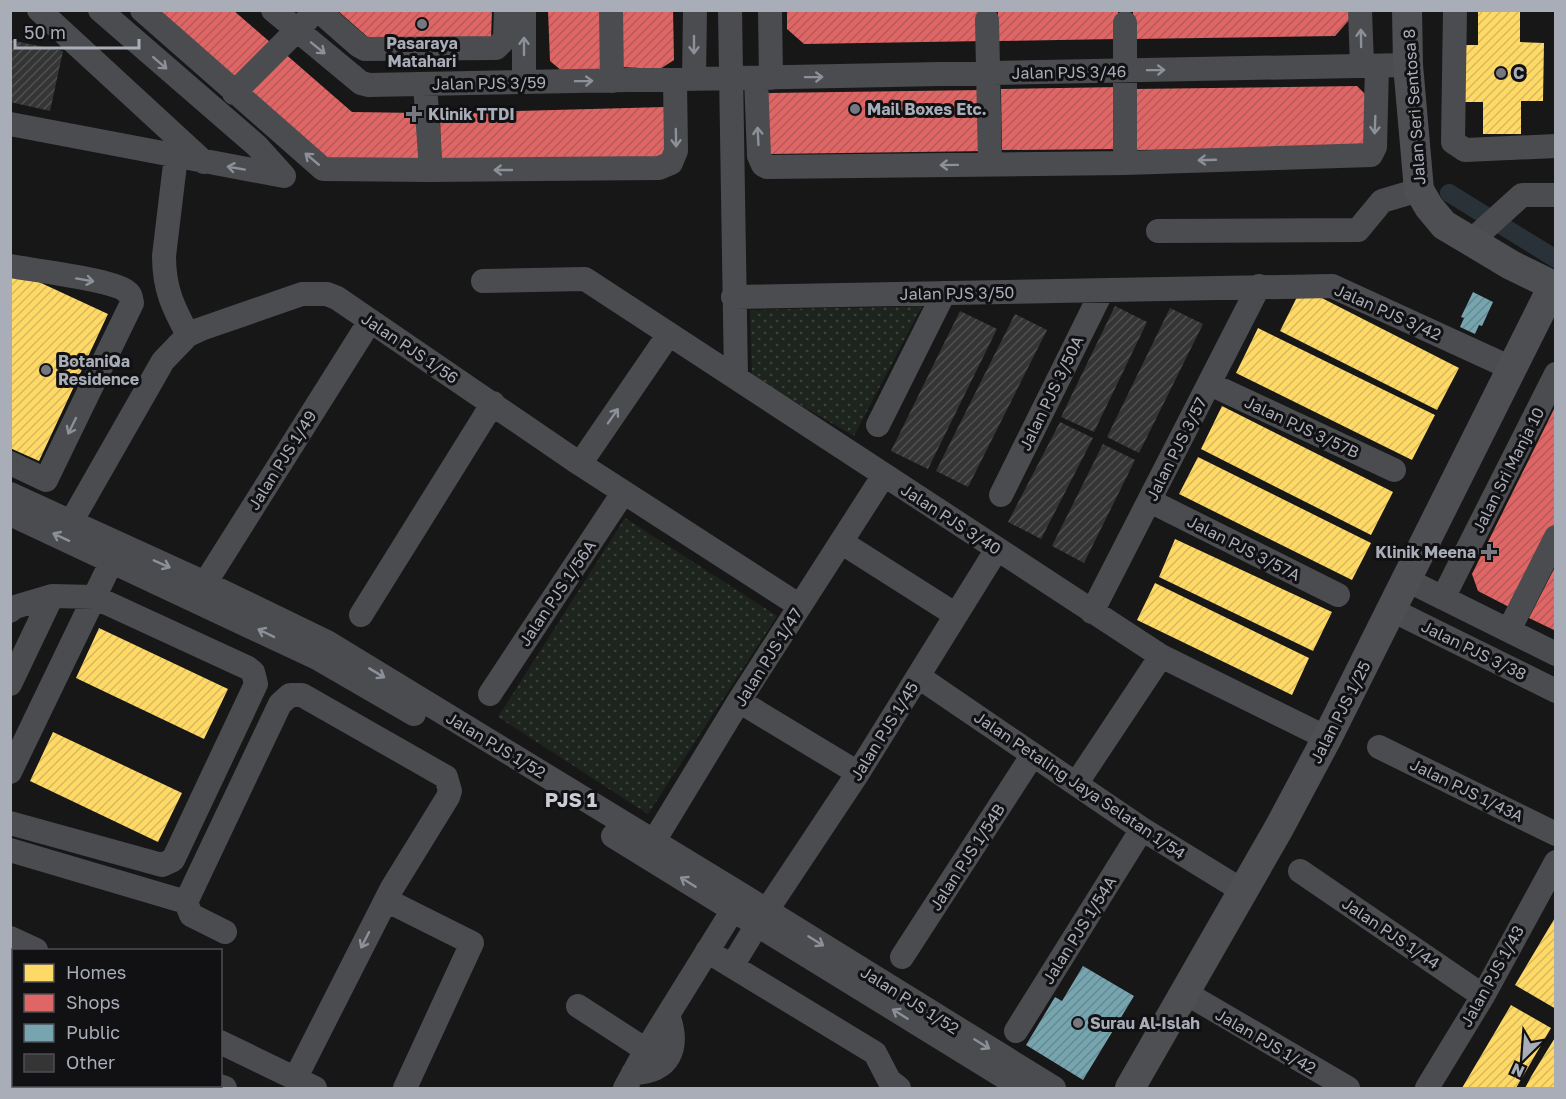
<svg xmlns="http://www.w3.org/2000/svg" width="1566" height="1099" viewBox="0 0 1566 1099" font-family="'Golos Text',sans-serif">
<defs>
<pattern id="park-dots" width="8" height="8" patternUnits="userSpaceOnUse" patternTransform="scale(1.5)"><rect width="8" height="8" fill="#1d241e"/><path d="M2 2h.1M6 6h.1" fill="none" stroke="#3b413d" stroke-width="1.8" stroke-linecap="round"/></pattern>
<pattern id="homes-hatch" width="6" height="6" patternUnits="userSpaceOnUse" patternTransform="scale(1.5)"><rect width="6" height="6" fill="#ffd966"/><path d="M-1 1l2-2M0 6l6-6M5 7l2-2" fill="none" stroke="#d6b85d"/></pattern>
<pattern id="shops-hatch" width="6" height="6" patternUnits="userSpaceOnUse" patternTransform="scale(1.5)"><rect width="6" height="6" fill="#e06666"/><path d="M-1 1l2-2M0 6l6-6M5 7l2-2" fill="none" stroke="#b45a5a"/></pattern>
<pattern id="public-hatch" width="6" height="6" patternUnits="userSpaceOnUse" patternTransform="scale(1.5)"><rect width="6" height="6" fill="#76a5af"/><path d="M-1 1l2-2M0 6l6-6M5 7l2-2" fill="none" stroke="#658991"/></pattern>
<pattern id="building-hatch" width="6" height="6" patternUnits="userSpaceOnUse" patternTransform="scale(1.5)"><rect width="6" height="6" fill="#353536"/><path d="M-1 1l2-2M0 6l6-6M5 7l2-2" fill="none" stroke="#4f5051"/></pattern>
</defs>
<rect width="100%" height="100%" fill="#171717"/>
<!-- park -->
<path fill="url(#park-dots)" d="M922,306L854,436L752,377L750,310Z
M625,518L777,616L648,814L498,717Z"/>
<!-- homes -->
<path fill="url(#homes-hatch)" d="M1478,10H1520V42L1544,43L1543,101H1521V134H1483V102H1459V45H1478Z
M26,276L108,314L39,461L10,448V277Z
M1314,294L1459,368L1437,410L1280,331L1298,295Z
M1258,328L1435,415L1412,460L1236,373Z
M1222,406L1393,492L1371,535L1201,449Z
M1198,457L1371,543L1352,580L1179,494Z
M1175,539L1332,612L1313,651L1159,577Z
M1155,583L1309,658L1292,695L1137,620Z
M99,628L228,689L204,739L76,678Z
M53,732L182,793L158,842L30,781Z
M1556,916V1009L1515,985Z
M1511,1005L1551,1028L1526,1071L1516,1088H1462Z
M1556,1036V1088H1525L1532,1075Z"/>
<!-- shops -->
<path fill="url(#shops-hatch)" d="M153,10H233L270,42L236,81Z
M337,10H492L491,38L371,40Z
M548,10H603V70L562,71L550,61Z
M619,10H673L674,60L660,69L620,67Z
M787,10H983L984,41L804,44L787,29Z
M998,10H1118V39L998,41Z
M1133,10H1349V20L1335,36L1133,39Z
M283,52L352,112L421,113L422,163L331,164L248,91Z
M1357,86L1373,102L1374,147L1136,150L1135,89Z
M1120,87L1121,149L1002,150L1001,89Z
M984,90L986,151L769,154L768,93Z
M665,107V160L441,161L440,113Z
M1556,405V522L1513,609L1478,591L1472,574Z
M1556,565V631L1529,618Z"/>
<!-- public -->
<path fill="url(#public-hatch)" d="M1473,292L1493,302L1482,326L1479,325L1475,334L1460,327L1464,318L1461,317Z
M1083,966L1134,996L1083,1080L1026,1045L1055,997L1062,1001Z"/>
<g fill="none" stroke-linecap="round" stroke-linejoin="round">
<!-- canal -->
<path stroke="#2a3239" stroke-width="18" d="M1449,193L1556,259"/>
</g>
<!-- building -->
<path fill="url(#building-hatch)" d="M10,40L63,51L50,111L10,102Z
M1115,306L1147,322L1094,432L1061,417Z
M1170,308L1203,324L1139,453L1107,437Z
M960,311L997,329L928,469L891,451Z
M1015,314L1047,330L968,487L936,471Z
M1060,422L1093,438L1041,539L1008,522Z
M1103,444L1135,460L1084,563L1052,546Z"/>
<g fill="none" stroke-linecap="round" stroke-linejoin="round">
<!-- minor -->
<path stroke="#4b4c50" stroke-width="24" d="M39,10L204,162
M142,10L323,169L431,170L659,168L671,163L676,151L675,80
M273,10L361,83L369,85L1408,65
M318,10L358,45L365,49L496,48L505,39L506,10
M611,10L612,81
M730,10L736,378
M770,10L771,78
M1360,10L1362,66
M1455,10L1453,142L1465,150L1556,146
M987,20L990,164
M1125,23V163
M756,78L759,156L763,165L767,167L1125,163L1371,155L1375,147L1377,66
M694,79L695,10
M524,82V10
M425,84L431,170
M234,93L307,20
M10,124L284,176L257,146L100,10
M176,156L164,256C164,289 173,307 188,335
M1158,231L1358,230L1382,201L1419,190
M1470,242L1522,195H1556
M10,266C32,270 113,280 126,291C131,294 131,298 132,303L46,480L10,463
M483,281L585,279L1161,656L1327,738
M733,297L1332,286L1511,368
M1210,384L1394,470
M878,425L944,293
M580,464L669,334
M10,494L205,583L327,642L742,895L1054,1088
M1001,495L1102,291
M1150,501L1338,595
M10,514L319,659L414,714
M71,522L163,361L188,335L201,329L302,294H327L337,298L580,464L800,606
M841,542L956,615
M1407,580L1556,654
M197,596L370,321
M1443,598L1556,374
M1392,610L1556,691
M10,611L15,607L52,596L94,597L248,668L253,672L256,684L173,860L162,865L10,823
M1092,612L1259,286
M361,615L493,403
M1509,630L1556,537
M919,677L1142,829L1243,891
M10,684L52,596
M490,694L623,493
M739,701L858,773
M1379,747L1556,834
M10,772L119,546
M1076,784L1161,656
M613,836L1022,1088
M654,841L739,701L884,475
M10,850L186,902
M1300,871L1483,996
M386,900L472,943L405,1088
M225,932L191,915L186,902L280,704L290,695H302L446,777L450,791L448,797L392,888L295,1079
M10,938L36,950
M707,951L875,1053L889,1080L899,1088
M902,957L1032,756
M732,966L757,925L858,773L997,549
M10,982L14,984
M1184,992L1348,1088
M578,1006L646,1050
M1016,1031L1142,829
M220,1042L315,1088
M633,1073C670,1072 680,1048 668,1015
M219,1086L225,1088
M625,1088L646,1050L741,897
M1427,1088L1483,996L1556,862"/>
<!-- major -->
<path stroke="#4d4f52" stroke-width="30" d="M1407,10L1408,65L1419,190L1429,207L1444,225L1511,265L1556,287
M1130,1088L1279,828L1327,738L1553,286"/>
</g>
<!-- one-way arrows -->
<defs><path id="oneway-shaft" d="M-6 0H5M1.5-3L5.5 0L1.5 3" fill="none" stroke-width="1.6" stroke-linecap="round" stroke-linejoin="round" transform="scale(1.5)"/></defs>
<g stroke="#8c9099">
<use href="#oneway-shaft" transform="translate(1361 38) rotate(-91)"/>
<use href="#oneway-shaft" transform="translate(694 45) rotate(90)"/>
<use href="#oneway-shaft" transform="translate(524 46) rotate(-90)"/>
<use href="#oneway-shaft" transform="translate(318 48) rotate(39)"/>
<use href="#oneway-shaft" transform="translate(160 63) rotate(41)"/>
<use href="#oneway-shaft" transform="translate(1156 70) rotate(-1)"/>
<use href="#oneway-shaft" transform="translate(814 77) rotate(-1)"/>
<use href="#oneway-shaft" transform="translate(584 81) rotate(-1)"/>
<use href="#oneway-shaft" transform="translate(1375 125) rotate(92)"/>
<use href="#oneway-shaft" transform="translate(758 136) rotate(-93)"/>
<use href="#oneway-shaft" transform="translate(676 138) rotate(89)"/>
<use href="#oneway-shaft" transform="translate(312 159) rotate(-140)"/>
<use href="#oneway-shaft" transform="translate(1207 160) rotate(178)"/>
<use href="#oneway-shaft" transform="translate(949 165) rotate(179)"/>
<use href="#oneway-shaft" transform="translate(236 168) rotate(-170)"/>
<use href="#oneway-shaft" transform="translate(503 170) rotate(180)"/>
<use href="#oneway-shaft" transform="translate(85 280) rotate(10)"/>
<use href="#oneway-shaft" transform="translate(613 416) rotate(-55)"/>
<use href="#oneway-shaft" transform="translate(72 426) rotate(116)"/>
<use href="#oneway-shaft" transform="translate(61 537) rotate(-155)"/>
<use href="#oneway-shaft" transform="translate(162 564) rotate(24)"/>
<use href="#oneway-shaft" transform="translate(266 633) rotate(-154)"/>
<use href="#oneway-shaft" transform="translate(377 673) rotate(31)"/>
<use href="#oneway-shaft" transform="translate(688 882) rotate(-148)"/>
<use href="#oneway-shaft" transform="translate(365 940) rotate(117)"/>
<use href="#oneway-shaft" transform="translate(816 941) rotate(32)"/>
<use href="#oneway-shaft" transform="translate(900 1014) rotate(-148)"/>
<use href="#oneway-shaft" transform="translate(982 1044) rotate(32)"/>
</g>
<!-- markers -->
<g fill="#757880" stroke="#111113" stroke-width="2">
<circle cx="422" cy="24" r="6"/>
<circle cx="1501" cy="73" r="6"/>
<circle cx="855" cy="109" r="6"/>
<path d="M411 105h6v6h6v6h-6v6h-6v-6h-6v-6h6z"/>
<circle cx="46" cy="370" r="6"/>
<path d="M1486 543h6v6h6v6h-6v6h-6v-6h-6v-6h6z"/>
<circle cx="1078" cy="1023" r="6"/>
</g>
<g text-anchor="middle" stroke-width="6" stroke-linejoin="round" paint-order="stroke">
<!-- poi labels -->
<g font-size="16" font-weight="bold" fill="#a8adb8" stroke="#111113" text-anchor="start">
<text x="422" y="49" text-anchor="middle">Pasaraya<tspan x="422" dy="18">Matahari</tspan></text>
<text x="1513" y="79">C</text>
<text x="867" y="115">Mail Boxes Etc.</text>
<text x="428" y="120">Klinik TTDI</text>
<text x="58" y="367">BotaniQa<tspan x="58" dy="18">Residence</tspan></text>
<text x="1476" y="558" text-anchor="end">Klinik Meena</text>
<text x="1090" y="1029">Surau Al-Islah</text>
</g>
<!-- street labels -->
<g font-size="16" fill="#a8adb8" stroke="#111113">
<text transform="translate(1069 72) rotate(-1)" y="6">Jalan PJS 3/46</text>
<text transform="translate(489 83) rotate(-1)" y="6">Jalan PJS 3/59</text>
<text transform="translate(1414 107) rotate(-94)" y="6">Jalan Seri Sentosa 8</text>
<text transform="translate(957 293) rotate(-1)" y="6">Jalan PJS 3/50</text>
<text transform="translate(1388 312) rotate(24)" y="6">Jalan PJS 3/42</text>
<text transform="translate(410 348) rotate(34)" y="6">Jalan PJS 1/56</text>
<text transform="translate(1051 393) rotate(-64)" y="6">Jalan PJS 3/50A</text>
<text transform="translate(1302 427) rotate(25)" y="6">Jalan PJS 3/57B</text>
<text transform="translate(1176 449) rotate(-63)" y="6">Jalan PJS 3/57</text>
<text transform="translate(282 460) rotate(-58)" y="6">Jalan PJS 1/49</text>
<text transform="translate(1508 470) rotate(-63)" y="6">Jalan Sri Manja 10</text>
<text transform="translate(951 519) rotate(33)" y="6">Jalan PJS 3/40</text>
<text transform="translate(1244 548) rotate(27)" y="6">Jalan PJS 3/57A</text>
<text transform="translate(557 593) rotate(-56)" y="6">Jalan PJS 1/56A</text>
<text transform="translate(1474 650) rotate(26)" y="6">Jalan PJS 3/38</text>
<text transform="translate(768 657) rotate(-58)" y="6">Jalan PJS 1/47</text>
<text transform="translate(1340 712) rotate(-63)" y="6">Jalan PJS 1/25</text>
<text transform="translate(884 731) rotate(-58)" y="6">Jalan PJS 1/45</text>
<text transform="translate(496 745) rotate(31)" y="6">Jalan PJS 1/52</text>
<text transform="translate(1080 785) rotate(34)" y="6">Jalan Petaling Jaya Selatan 1/54</text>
<text transform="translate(1467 790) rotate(26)" y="6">Jalan PJS 1/43A</text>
<text transform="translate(967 857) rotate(-57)" y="6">Jalan PJS 1/54B</text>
<text transform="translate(1079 930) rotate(-58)" y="6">Jalan PJS 1/54A</text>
<text transform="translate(1391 933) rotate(34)" y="6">Jalan PJS 1/44</text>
<text transform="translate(1492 976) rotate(-61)" y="6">Jalan PJS 1/43</text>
<text transform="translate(910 1000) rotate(32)" y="6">Jalan PJS 1/52</text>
<text transform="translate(1266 1041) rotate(30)" y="6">Jalan PJS 1/42</text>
</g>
<!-- quarter labels -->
<g font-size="20" font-weight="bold" fill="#c9ccd4" stroke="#111113">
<text x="571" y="807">PJS 1</text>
</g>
</g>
<!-- border -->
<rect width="1566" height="1099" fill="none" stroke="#a8adb8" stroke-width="24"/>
<!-- legend -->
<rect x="12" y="949" width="210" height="138" fill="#111113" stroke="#4d4f55" stroke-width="1.5"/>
<rect x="24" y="964" width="30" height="18" fill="#ffd966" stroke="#4d4f55" stroke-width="1.5"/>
<text x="66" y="979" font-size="18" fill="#a8adb8">Homes</text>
<rect x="24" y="994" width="30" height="18" fill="#e06666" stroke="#4d4f55" stroke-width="1.5"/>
<text x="66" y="1009" font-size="18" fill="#a8adb8">Shops</text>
<rect x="24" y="1024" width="30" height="18" fill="#76a5af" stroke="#4d4f55" stroke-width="1.5"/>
<text x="66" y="1039" font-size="18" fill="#a8adb8">Public</text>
<rect x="24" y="1054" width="30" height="18" fill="#353536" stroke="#4d4f55" stroke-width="1.5"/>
<text x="66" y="1069" font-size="18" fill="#a8adb8">Other</text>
<!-- north arrow -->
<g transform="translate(1524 1057) rotate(205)" stroke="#111113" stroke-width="4.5" paint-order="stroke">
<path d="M0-4.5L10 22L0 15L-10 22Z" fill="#a8adb8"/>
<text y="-9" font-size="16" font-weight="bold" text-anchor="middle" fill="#a8adb8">N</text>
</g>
<!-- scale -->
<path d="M15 39v9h124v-9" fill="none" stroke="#a8adb8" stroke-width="3"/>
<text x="24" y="39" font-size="18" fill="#a8adb8" stroke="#111113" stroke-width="4.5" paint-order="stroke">50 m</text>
</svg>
